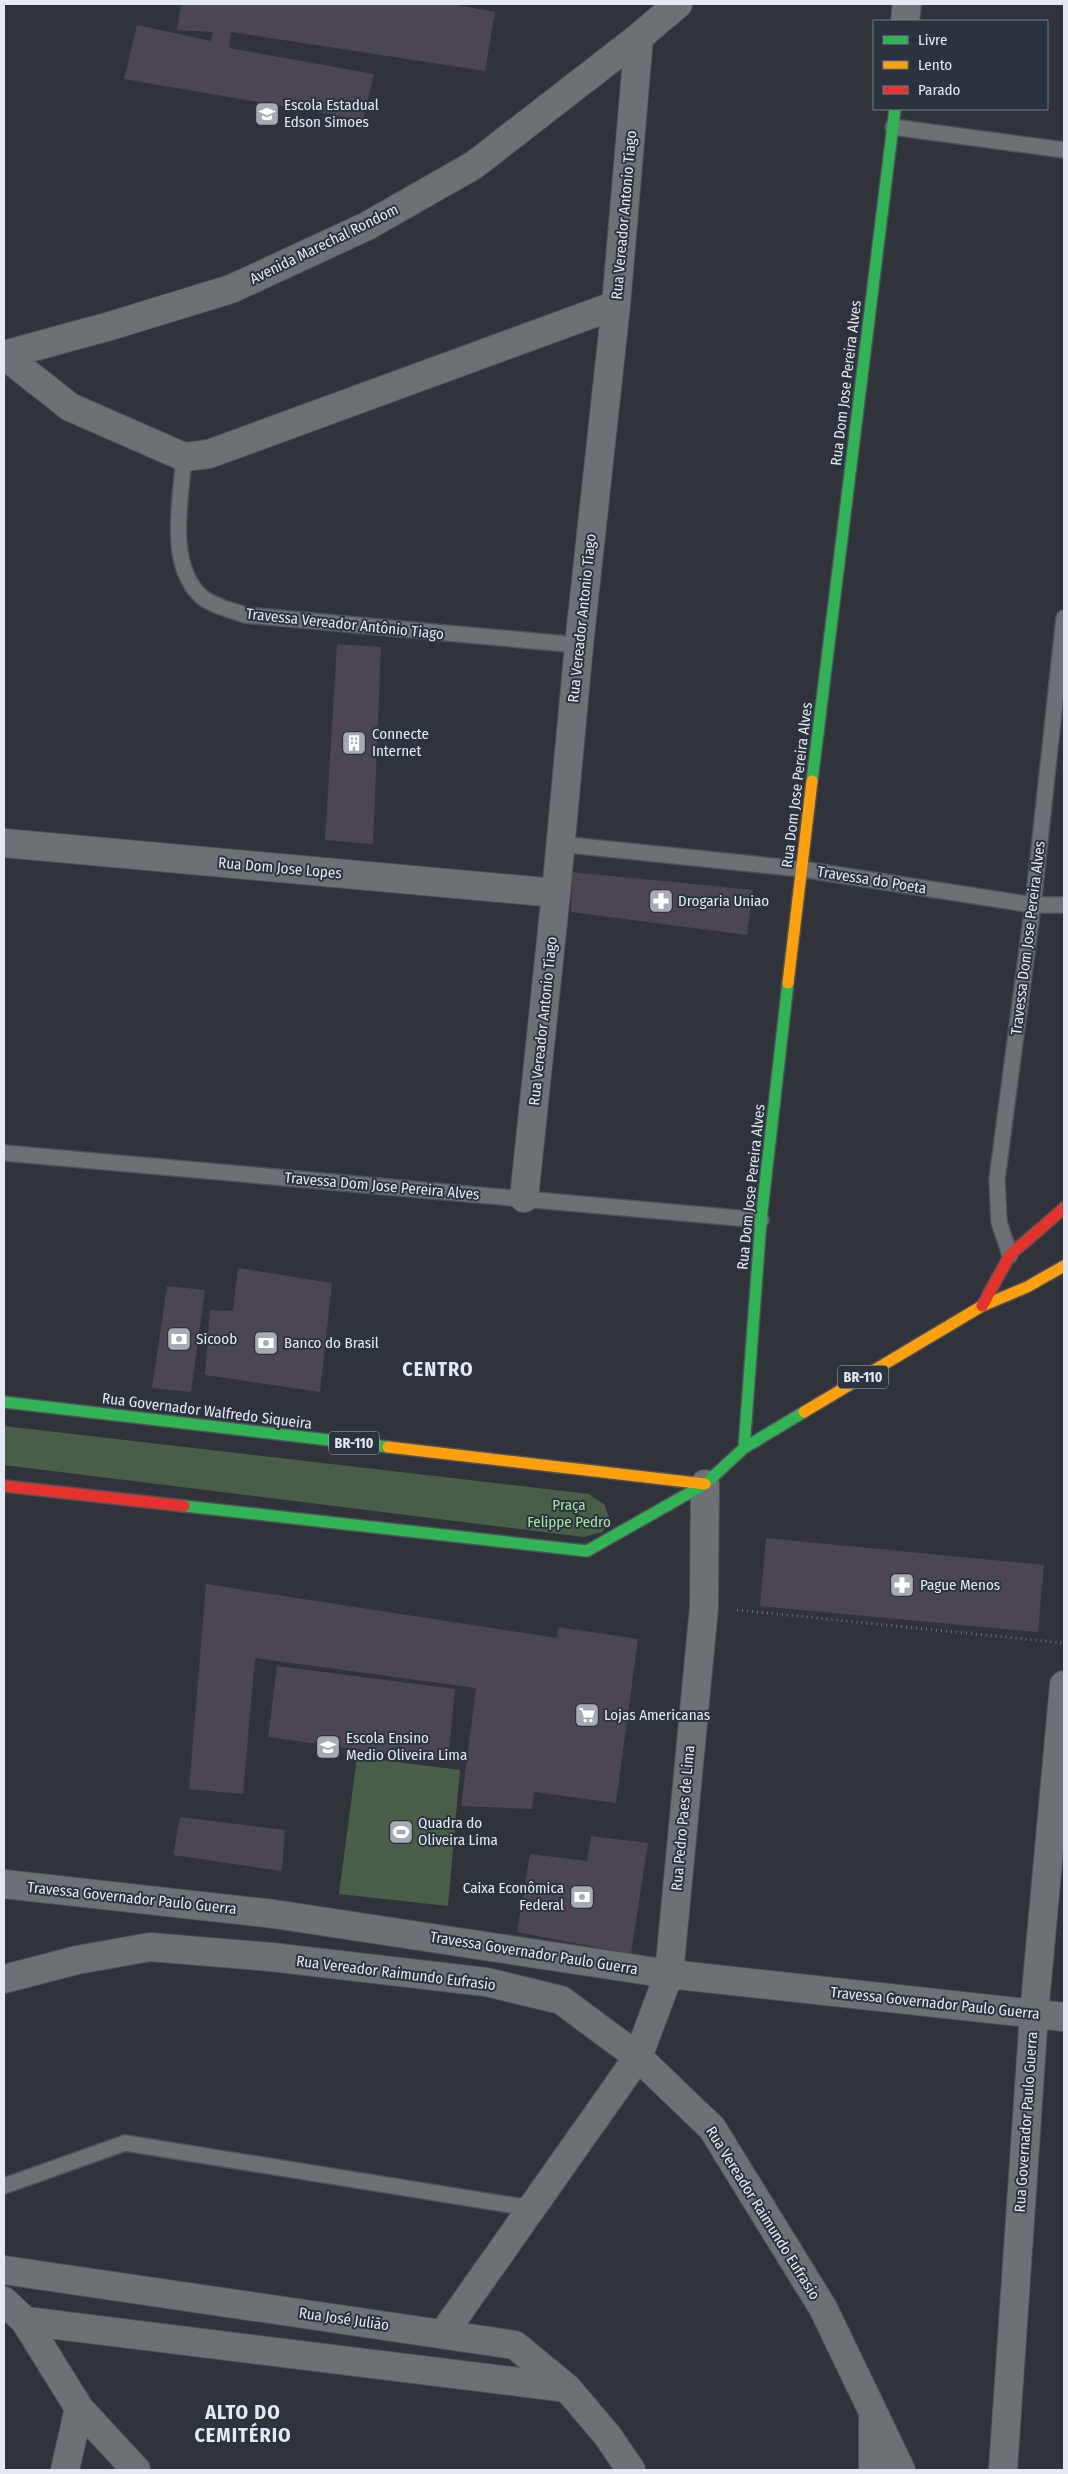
<svg xmlns="http://www.w3.org/2000/svg" width="1068" height="2474" viewBox="0 0 1068 2474" font-family="'Fira Sans Condensed',sans-serif">
<rect width="100%" height="100%" fill="#30343a"/>
<!-- green -->
<path fill="#495e49" d="M4,1426L589,1494L604,1504L610,1520L602,1532L584,1537L4,1465Z
M357,1757L460,1770L448,1906L339,1894Z"/>
<!-- building -->
<path fill="#4b4650" d="M181,4H452L495,12L485,71L231,32L229,48L374,74L363,120L124,79L137,25L211,41L213,32L177,30Z
M337,644L381,647L373,844L325,840Z
M572,872L753,890L747,935L571,912Z
M238,1268L332,1283L320,1392L205,1375L210,1310L233,1311Z
M167,1286L205,1290L191,1392L152,1388Z
M766,1538L1044,1565L1038,1632L760,1606Z
M206,1584L557,1638L558,1627L638,1639L616,1803L534,1792L532,1809L461,1806L476,1688L255,1658L243,1794L189,1789Z
M277,1666L455,1689L448,1762L268,1737Z
M180,1817L285,1830L282,1871L173,1855Z
M591,1836L648,1843L631,1954L517,1932L530,1854L587,1861Z"/>
<g fill="none" stroke-linecap="round" stroke-linejoin="round">
<defs>
<path id="lane" d="M893,127L1064,150
M184,457C181,499 166,565 202,597C213,606 231,610 245,615L579,645
M560,844L801,869L1033,905H1064
M4,1153L761,1220
M1010,1255L999,1222L997,1179L1033,905L1064,618
M4,2186L125,2143L530,2208"/>
<path id="street" d="M905,21L907,4
M4,355L110,326L231,289L367,226L474,165L639,37L678,4
M4,355L70,407L184,457L209,454L616,305
M4,843L556,893
M524,1198L556,893L579,645L616,305L639,37
M4,1884L274,1914L669,1974L1064,2017
M4,1979L77,1960L150,1947L271,1957L486,1982L561,2000L638,2057L712,2128L823,2308L901,2470
M4,2270L515,2345L567,2388L607,2435L631,2470
M4,2301L25,2321L79,2408L136,2470
M25,2321L567,2388
M443,2334L638,2057L669,1974L704,1607L705,1484
M873,2419V2470
M65,2470L79,2408
M1003,2470L1034,2014L1064,1685"/>
<path id="fast" d="M812,781L895,109
M4,1402L388,1447
M744,1448L761,1220L788,983
M184,1506L587,1551L705,1484L744,1448L804,1412"/>
<path id="slow" d="M788,983L812,781
M804,1412L982,1306L1027,1287L1064,1266
M388,1447L705,1484"/>
<path id="jam" d="M982,1306L1010,1255L1064,1208
M4,1486L184,1506"/>
</defs>
<!-- lane casing -->
<use href="#lane" stroke="#4e5258" stroke-width="18"/>
<!-- street casing -->
<use href="#street" stroke="#4e5258" stroke-width="30"/>
<!-- fast casing -->
<use href="#fast" stroke="#4e5258" stroke-width="14"/>
<!-- slow casing -->
<use href="#slow" stroke="#4e5258" stroke-width="14"/>
<!-- jam casing -->
<use href="#jam" stroke="#4e5258" stroke-width="14"/>
<!-- path -->
<path stroke="#6b6e72" stroke-width="3" stroke-dasharray="1 4" stroke-linecap="butt" d="M737,1610L1064,1643"/>
<!-- lane -->
<use href="#lane" stroke="#6d7176" stroke-width="15"/>
<!-- street -->
<use href="#street" stroke="#6d7176" stroke-width="28"/>
<!-- fast -->
<use href="#fast" stroke="#30b455" stroke-width="11"/>
<!-- slow -->
<use href="#slow" stroke="#ff9f0a" stroke-width="11"/>
<!-- jam -->
<use href="#jam" stroke="#e5322d" stroke-width="11"/>
</g>
<!-- icons -->
<defs>
<symbol id="school-square" viewBox="-11 -11 22 22"><rect x="-9" y="-9" width="18" height="18" rx="4" fill="#a6aab2" stroke="#2b333f"/><path d="M0-5L7-2L0 1L-7-2ZM-4 1L0 2.5L4 1V4Q0 6-4 4Z" fill="#fff"/></symbol>
<symbol id="building-square" viewBox="-11 -11 22 22"><rect x="-9" y="-9" width="18" height="18" rx="4" fill="#a6aab2" stroke="#2b333f"/><path d="M-4-6H4V6H1V3H-1V6H-4ZM-2.5-4.3h1.7v1.8h-1.7ZM.8-4.3h1.7v1.8H.8ZM-2.5-1h1.7V.8h-1.7ZM.8-1h1.7V.8H.8Z" fill="#fff"/></symbol>
<symbol id="pharmacy-square" viewBox="-11 -11 22 22"><rect x="-9" y="-9" width="18" height="18" rx="4" fill="#a6aab2" stroke="#2b333f"/><path d="M-2-6h4v4h4v4h-4v4h-4v-4h-4v-4h4Z" fill="#fff"/></symbol>
<symbol id="bank-square" viewBox="-11 -11 22 22"><rect x="-9" y="-9" width="18" height="18" rx="4" fill="#a6aab2" stroke="#2b333f"/><path d="M-6-4H6V4H-6ZM0-2.3a2.3 2.3 0 1 0 0 4.6a2.3 2.3 0 1 0 0-4.6Z" fill="#fff"/></symbol>
<symbol id="supermarket-square" viewBox="-11 -11 22 22"><rect x="-9" y="-9" width="18" height="18" rx="4" fill="#a6aab2" stroke="#2b333f"/><path d="M-6-5.5h2.5l.6 2H6L4.5 2H-2.5L-4.4-4H-6ZM-1.5 3.2a1.3 1.3 0 1 0 .1 0ZM3 3.2a1.3 1.3 0 1 0 .1 0Z" fill="#fff"/></symbol>
<symbol id="stadium-square" viewBox="-11 -11 22 22"><rect x="-9" y="-9" width="18" height="18" rx="4" fill="#a6aab2" stroke="#2b333f"/><path d="M0-5a6.5 5 0 1 0 0 10a6.5 5 0 1 0 0-10ZM-3.5-1.8h7v3.6h-7Z" fill="#fff"/></symbol>
</defs>
<g fill-rule="evenodd">
<use href="#school-square" x="253" y="100" width="28" height="28"/>
<use href="#building-square" x="340" y="729" width="28" height="28"/>
<use href="#pharmacy-square" x="647" y="887" width="28" height="28"/>
<use href="#bank-square" x="165" y="1325" width="28" height="28"/>
<use href="#bank-square" x="252" y="1329" width="28" height="28"/>
<use href="#pharmacy-square" x="888" y="1571" width="28" height="28"/>
<use href="#supermarket-square" x="573" y="1701" width="28" height="28"/>
<use href="#school-square" x="314" y="1733" width="28" height="28"/>
<use href="#stadium-square" x="387" y="1818" width="28" height="28"/>
<use href="#bank-square" x="568" y="1883" width="28" height="28"/>
</g>
<g text-anchor="middle" stroke-width="4" stroke-linejoin="round" paint-order="stroke">
<!-- shield labels -->
<g fill="#2b333f" stroke="#adb3bc" stroke-width="1">
<rect x="838" y="1365.5" width="50" height="23" rx="4"/>
<rect x="329" y="1431.5" width="50" height="23" rx="4"/>
</g>
<g font-size="14" font-weight="bold" fill="#e5eaf2">
<text x="863" y="1382">BR-110</text>
<text x="354" y="1448">BR-110</text>
</g>
<!-- poi labels -->
<g font-size="15" fill="#e5eaf2" stroke="#2b333f" text-anchor="start">
<text x="284" y="110">Escola Estadual<tspan x="284" dy="17">Edson Simoes</tspan></text>
<text x="372" y="739">Connecte<tspan x="372" dy="17">Internet</tspan></text>
<text x="678" y="906">Drogaria Uniao</text>
<text x="196" y="1344">Sicoob</text>
<text x="284" y="1348">Banco do Brasil</text>
<text x="920" y="1590">Pague Menos</text>
<text x="604" y="1720">Lojas Americanas</text>
<text x="346" y="1743">Escola Ensino<tspan x="346" dy="17">Medio Oliveira Lima</tspan></text>
<text x="418" y="1828">Quadra do<tspan x="418" dy="17">Oliveira Lima</tspan></text>
<text x="564" y="1893" text-anchor="end">Caixa Econômica<tspan x="564" dy="17">Federal</tspan></text>
</g>
<!-- street labels -->
<g font-size="15" fill="#e5eaf2" stroke="#2b333f">
<text transform="translate(624 215) rotate(-85)" y="5">Rua Vereador Antonio Tiago</text>
<text transform="translate(324 244) rotate(-26)" y="5">Avenida Marechal Rondom</text>
<text transform="translate(846 383) rotate(-83)" y="5">Rua Dom Jose Pereira Alves</text>
<text transform="translate(582 618) rotate(-84)" y="5">Rua Vereador Antonio Tiago</text>
<text transform="translate(345 624) rotate(6)" y="5">Travessa Vereador Antônio Tiago</text>
<text transform="translate(797 785) rotate(-83)" y="5">Rua Dom Jose Pereira Alves</text>
<text transform="translate(280 868) rotate(5)" y="5">Rua Dom Jose Lopes</text>
<text transform="translate(872 880) rotate(9)" y="5">Travessa do Poeta</text>
<text transform="translate(1028 938) rotate(-83)" y="5">Travessa Dom Jose Pereira Alves</text>
<text transform="translate(543 1021) rotate(-84)" y="5">Rua Vereador Antonio Tiago</text>
<text transform="translate(382 1186) rotate(5)" y="5">Travessa Dom Jose Pereira Alves</text>
<text transform="translate(751 1187) rotate(-84)" y="5">Rua Dom Jose Pereira Alves</text>
<text transform="translate(207 1411) rotate(7)" y="5">Rua Governador Walfredo Siqueira</text>
<text transform="translate(683 1818) rotate(-85)" y="5">Rua Pedro Paes de Lima</text>
<text transform="translate(132 1898) rotate(6)" y="5">Travessa Governador Paulo Guerra</text>
<text transform="translate(534 1953) rotate(9)" y="5">Travessa Governador Paulo Guerra</text>
<text transform="translate(396 1973) rotate(7)" y="5">Rua Vereador Raimundo Eufrasio</text>
<text transform="translate(935 2003) rotate(6)" y="5">Travessa Governador Paulo Guerra</text>
<text transform="translate(1026 2122) rotate(-86)" y="5">Rua Governador Paulo Guerra</text>
<text transform="translate(763 2213) rotate(58)" y="5">Rua Vereador Raimundo Eufrasio</text>
<text transform="translate(344 2319) rotate(8)" y="5">Rua José Julião</text>
</g>
<!-- park labels -->
<g font-size="15" fill="#a8e6a5" stroke="#2b333f">
<text x="569" y="1510">Praça<tspan x="569" dy="17">Felippe Pedro</tspan></text>
</g>
<!-- district labels -->
<g font-size="20" font-weight="bold" letter-spacing="1" fill="#e5eaf2" stroke="#2b333f">
<text x="438" y="1376">CENTRO</text>
<text x="243" y="2419">ALTO DO<tspan x="243" dy="23">CEMITÉRIO</tspan></text>
</g>
</g>
<!-- border -->
<rect width="1068" height="2474" fill="none" stroke="#e5eaf2" stroke-width="10"/>
<!-- legend -->
<rect x="873" y="20" width="175" height="90" fill="#2b333f" stroke="#757c87"/>
<rect x="883" y="36" width="25" height="8" fill="#30b455" stroke="#757c87"/>
<text x="918" y="45" font-size="15" fill="#e5eaf2">Livre</text>
<rect x="883" y="61" width="25" height="8" fill="#ff9f0a" stroke="#757c87"/>
<text x="918" y="70" font-size="15" fill="#e5eaf2">Lento</text>
<rect x="883" y="86" width="25" height="8" fill="#e5322d" stroke="#757c87"/>
<text x="918" y="95" font-size="15" fill="#e5eaf2">Parado</text>
</svg>
